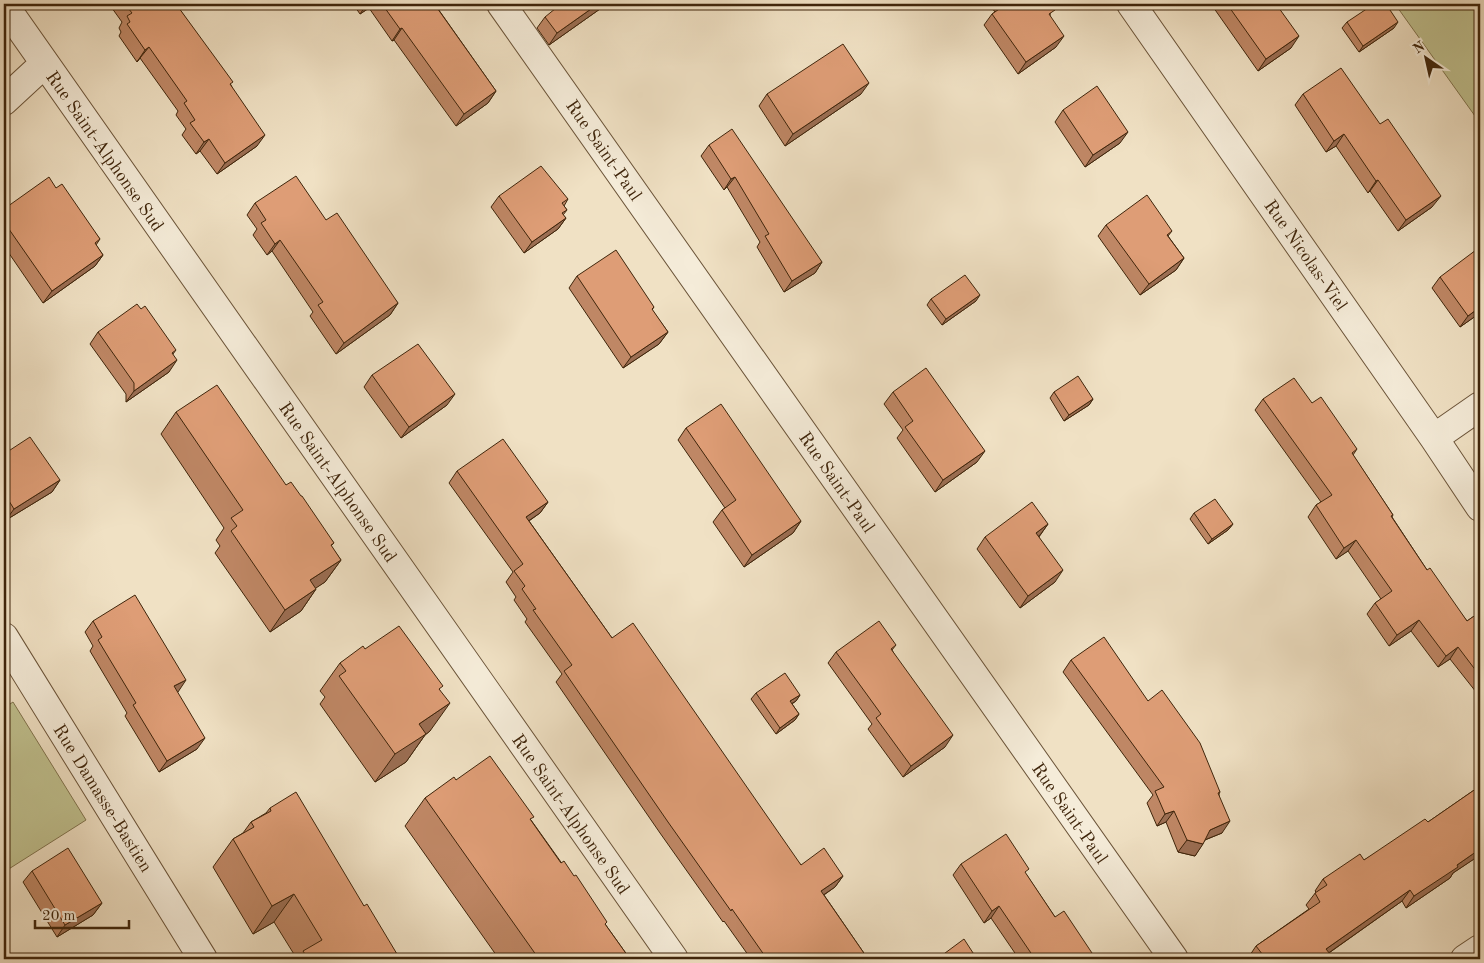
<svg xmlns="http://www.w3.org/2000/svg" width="1484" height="963" viewBox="0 0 1484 963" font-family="'Old Standard TT',serif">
<rect width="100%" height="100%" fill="#f0e1c4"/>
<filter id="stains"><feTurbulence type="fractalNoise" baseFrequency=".004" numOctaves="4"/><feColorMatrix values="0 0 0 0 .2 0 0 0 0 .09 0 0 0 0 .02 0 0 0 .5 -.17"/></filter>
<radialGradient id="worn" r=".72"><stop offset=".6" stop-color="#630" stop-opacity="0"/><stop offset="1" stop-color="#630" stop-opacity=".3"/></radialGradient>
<!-- green -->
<path fill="#c0c18f" stroke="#80734d" d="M1395,4H1480V123Z
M13,702L86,820L4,872V708Z"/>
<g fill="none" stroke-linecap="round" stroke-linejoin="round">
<defs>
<path id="minor" d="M501,4L1174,959
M1131,4L1434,438L1480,507
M4,5L674,959
M4,101L44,64
M1434,438L1480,406
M4,637L203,959
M1465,959L1480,949"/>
</defs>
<!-- minor casing -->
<use href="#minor" stroke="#6b5439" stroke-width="30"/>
<!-- minor -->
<use href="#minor" stroke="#f5ecd9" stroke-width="28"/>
</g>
<!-- wall -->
<path fill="#bf8765" stroke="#3f250b" d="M109,4H176L231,85L257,146L217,174L200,151L196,154L182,135L186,129L176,115L178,111L140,58L137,62L119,36L121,32L119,28L122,22Z
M353,4H438L436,6L496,91L488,103L456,126L394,40L392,41L369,8L360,14Z
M607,4L549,45L537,28L545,17Z
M989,4H1051L1050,16L1056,47L1018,74L984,25L992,14L995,12Z
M1211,4H1276L1291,48L1258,71Z
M1347,22L1394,28L1359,52L1342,28Z
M767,94H861L785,146L759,106Z
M1303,94L1432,207L1398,231L1370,191L1368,193L1336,146L1326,152L1295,105Z
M1063,110L1120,143L1085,167L1055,122Z
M709,145L822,262L815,273L784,292L757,247L760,242L727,187L724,190L701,156Z
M56,188L100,239L96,245L103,255L95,266L43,303L4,246V209Z
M499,196L568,199L564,206L567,210L563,215L566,218L558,229L524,253L491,207Z
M255,203L326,220L398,303L390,315L336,354L310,316L313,312L272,251L267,255L253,235L257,229L247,215Z
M1480,222V232L1477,227Z
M1106,225L1172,231L1168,236L1184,258L1176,270L1140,295L1098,236Z
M577,276L654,307L652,310L668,332L659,344L623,368L569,288Z
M1440,277L1480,313L1460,327L1432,288Z
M931,299L976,301L942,325L927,305Z
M98,332L176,350L173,354L169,372L126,402V394L90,344Z
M372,375L447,405L401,438L364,387Z
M893,392L977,462L935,492L897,438L903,430L884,404Z
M1054,392L1093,399L1089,405L1064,421L1050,398Z
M1263,399L1312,403L1357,449L1353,455L1393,515L1392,517L1427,570L1467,621L1480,612V697L1450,659L1438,667L1411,631L1389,646L1367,614L1375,603L1381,599L1348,551L1336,559L1308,517L1316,505L1321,502L1255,410Z
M176,412L286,485L334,543L331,546L341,560L325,582L315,588L316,589L301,611L270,632L215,553L220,546L216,540L224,528L161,434Z
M686,428L801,521L793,533L744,567L713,522L722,510L725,508L678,440Z
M4,454L60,480L52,492L6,520L4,517Z
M457,471L548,502L540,513L529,521L612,638L801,865L843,876L835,887L824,895L868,959H751L724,921L723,922L660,833L556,682L562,674L525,622L527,619L514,600L516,597L506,582L513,572L449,483Z
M1194,513L1233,524L1228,530L1208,544L1190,519Z
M1048,524L1039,537L1055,582L1020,608L977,549L985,537Z
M93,621L178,692H177L197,749L159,772L125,716L127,713L90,651L93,646L85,632Z
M896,645L892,650L945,747L903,777L868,729L872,724L828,663L836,652Z
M365,649L440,690L430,731L425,735L406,762L375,782L320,704L325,697L320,691L340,663Z
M1071,660L1148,701L1220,792L1219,794L1222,833L1205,840L1195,856L1178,852L1166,822L1157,826L1147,803L1153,795L1063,672Z
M756,693L800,695L796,701L792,704L799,714L795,720L776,734L751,699Z
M456,780L531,820L630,959H499L405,826L425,798Z
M1480,786V855L1453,873L1450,878L1406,908L1402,901L1329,953L1330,954L1326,959H1249L1248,958L1256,946L1309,909L1306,905L1316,892L1315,891L1323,879L1364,860L1428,822Z
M270,808L364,906L400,959H297L274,922L253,934L213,867L233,839L243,833L251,822L266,813Z
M961,864L1026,874L1055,917L1096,959H1019L991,918L984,923L953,875Z
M32,871L102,903L93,915L57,937L23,882Z"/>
<!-- shaded-wall -->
<path fill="#9b6e53" stroke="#3f250b" d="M367,4H371L369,8L360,14Z
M598,4H607L549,45L557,33Z
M1398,22L1394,28L1359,52L1363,46Z
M402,28L394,40L392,41L400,29Z
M1064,36L1056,47L1018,74L1026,62Z
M1299,36L1291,48L1258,71L1266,59Z
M149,47L140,58L137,62L145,50Z
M869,83L861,94L785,146L793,134Z
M496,91L488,103L456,126L464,114Z
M1128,132L1120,143L1085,167L1093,155Z
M1344,134L1336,146L1326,152L1334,141Z
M265,135L257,146L217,174L225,163Z
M209,139L200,151L196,154L204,142Z
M735,177L727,187L724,190L731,179Z
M1378,180L1370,191L1368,193L1376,181Z
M1441,196L1432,207L1398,231L1406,220Z
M566,218L558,229L524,253L532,242Z
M280,240L272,251L267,255L275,244Z
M103,255L95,266L43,303L52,291Z
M1184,258L1176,270L1140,295L1149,284Z
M822,262L815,273L784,292L792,281Z
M980,295L976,301L942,325L946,319Z
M398,303L390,315L336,354L344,343Z
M1480,307V313L1460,327L1468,316Z
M668,332L659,344L623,368L631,357Z
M177,360L169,372L126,402L134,391Z
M455,394L447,405L401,438L409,427Z
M1093,399L1089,405L1064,421L1069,415Z
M985,451L977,462L935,492L943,480Z
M60,480L52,492L6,520L14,509Z
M548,502L540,513L518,528L526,517Z
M801,521L793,533L744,567L752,555Z
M1048,524L1040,535L1028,544L1036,533Z
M1233,524L1228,530L1208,544L1212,539Z
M1356,540L1348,551L1336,559L1344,548Z
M341,560L325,582L295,602L310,580Z
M1063,570L1055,582L1020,608L1028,596Z
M316,589L301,611L270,632L285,610Z
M1419,620L1411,631L1389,646L1397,635Z
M1458,647L1450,659L1438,667L1446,656Z
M186,680L178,692L166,698L174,686Z
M800,695L796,701L786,707L790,701Z
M450,703L430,731L425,735L406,762L375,782L395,754L419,724Z
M799,714L795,720L776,734L780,728Z
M953,735L945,747L903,777L911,766Z
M205,738L197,749L159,772L167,761Z
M1174,811L1166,822L1157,826L1165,814Z
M1230,821L1222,833L1202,841L1210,830Z
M1187,840L1203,844L1195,856L1178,852Z
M1480,849V855L1453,873L1450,878L1406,908L1414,896L1457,865Z
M843,876L835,887L813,902L821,891Z
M1410,890L1402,901L1320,959L1326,949Z
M294,894L274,922L253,934L272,906Z
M102,903L93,915L57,937L65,925Z
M999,906L991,918L984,923L992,911Z
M1330,954L1326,959H1322Z"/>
<!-- building -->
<path fill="#de9d76" stroke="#3f250b" d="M125,4H176L233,82L230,84L265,135L225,163L209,139L204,142L190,123L195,120L184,103L187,101L149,47L145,50L127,24L130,22L127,16L132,13Z
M382,4H436L435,5L496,91L464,114L402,28L400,29Z
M561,4H598L557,33L545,17Z
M1005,4H1051L1055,10L1049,14L1064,36L1026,62L992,14L1005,5Z
M1227,4H1276L1299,36L1266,59Z
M1374,4H1386L1398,22L1363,46L1347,22Z
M843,44L869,83L793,134L767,94Z
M1341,68L1380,124L1388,119L1441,196L1406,220L1378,180L1376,181L1344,134L1334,141L1303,94Z
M1097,86L1128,132L1093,155L1063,110Z
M732,129L822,262L792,281L765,236L769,234L735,177L731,179L709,145Z
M541,166L568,199L562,203L567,210L562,213L566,218L532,242L499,196Z
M296,176L326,220L337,213L398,303L344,343L318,305L323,302L280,240L275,244L261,223L266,220L255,203Z
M49,177L56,188L62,184L100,239L95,243L103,255L52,291L4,222V209Z
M1147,195L1172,231L1167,235L1184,258L1149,284L1106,225Z
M1480,247V307L1468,316L1440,277Z
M616,250L654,307L652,309L668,332L631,357L577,276Z
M965,275L980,295L946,319L931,299Z
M137,304L141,309L145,306L176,350L172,353L177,360L134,391V383L98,332Z
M418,344L455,394L409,427L372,375Z
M926,368L985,451L943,480L905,427L913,421L893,392Z
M1078,376L1093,399L1069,415L1054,392Z
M4,377L8,382L4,385Z
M1294,378L1312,403L1321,397L1357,449L1352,453L1393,515L1391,516L1427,570L1430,568L1467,621L1480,612V676L1458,647L1446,656L1419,620L1397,635L1375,603L1392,591L1356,540L1344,548L1316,505L1332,495L1263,399Z
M217,385L286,485L291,482L301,496H302L334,543L331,545L341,560L310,580L316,589L285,610L231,531L237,526L231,518L243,510L176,412Z
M721,404L801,521L752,555L722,510L736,500L686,428Z
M30,437L60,480L14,509L4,493V454Z
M503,439L548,502L526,517L612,638L633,623L801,865L824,848L843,876L821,891L868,959H767L732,909L731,911L668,822L564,671L572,665L533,610L536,609L522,589L525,586L514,571L523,564L457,471Z
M1215,499L1233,524L1212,539L1194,513Z
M1032,502L1048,524L1036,533L1063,570L1028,596L985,537Z
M135,595L186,680L174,686L205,738L167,761L133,705L136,703L98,640L102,637L93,621Z
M879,621L896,645L891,649L953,735L911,766L876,718L881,714L836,652Z
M399,626L443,686L439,689L450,703L419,724L426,734L395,754L339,676L346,671L340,663L363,646L365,649Z
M1104,637L1148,701L1162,690L1200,743L1220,792L1218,793L1230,821L1210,830L1203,844L1187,840L1174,811L1165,814L1155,791L1164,787L1071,660Z
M785,673L800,695L790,701L799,714L780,728L756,693Z
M490,756L534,817L530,819L561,863L564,861L574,876L576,875L607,922L605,924L630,959H539L425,798L454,777L456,780Z
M1480,786V849L1457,865L1458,867L1414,896L1410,890L1326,949L1330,954L1322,959H1266L1256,946L1320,902L1315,893L1327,885L1323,879L1360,854L1364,860L1425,819L1428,822Z
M296,792L364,906L367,904L400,959H308L303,951L322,940L294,894L272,906L233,839L254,827L251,822L271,811L270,808Z
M1006,834L1029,869L1025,872L1055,917L1064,911L1096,959H1035L999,906L992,911L961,864Z
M68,848L102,903L65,925L32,871Z
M964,939L977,959H937Z"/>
<g text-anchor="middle" stroke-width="5" stroke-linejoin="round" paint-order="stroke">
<!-- street labels -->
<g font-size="18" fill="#3f250b" stroke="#f5ecd9">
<text transform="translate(604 150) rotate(55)" y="6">Rue Saint-Paul</text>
<text transform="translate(105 151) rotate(55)" y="6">Rue Saint-Alphonse Sud</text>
<text transform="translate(1306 255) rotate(55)" y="6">Rue Nicolas-Viel</text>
<text transform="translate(338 482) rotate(55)" y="6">Rue Saint-Alphonse Sud</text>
<text transform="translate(837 482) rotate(55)" y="6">Rue Saint-Paul</text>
<text transform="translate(103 798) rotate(58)" y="6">Rue Damasse-Bastien</text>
<text transform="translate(1070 813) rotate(55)" y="6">Rue Saint-Paul</text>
<text transform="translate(571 814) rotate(55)" y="6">Rue Saint-Alphonse Sud</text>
</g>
</g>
<!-- margin -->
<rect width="1484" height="963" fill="none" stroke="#f0e1c4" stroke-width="20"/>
<rect x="5" y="5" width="1474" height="953" fill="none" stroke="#3f250b" stroke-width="2.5"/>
<rect x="10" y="10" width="1464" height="943" fill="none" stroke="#3f250b"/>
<!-- north arrow -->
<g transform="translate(1426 58) rotate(326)" stroke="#f5ecd9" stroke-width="4" paint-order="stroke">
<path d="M0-4L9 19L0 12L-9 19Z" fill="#3f250b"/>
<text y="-8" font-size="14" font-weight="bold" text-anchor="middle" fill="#3f250b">N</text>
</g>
<!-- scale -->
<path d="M35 920v8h94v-8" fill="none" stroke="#3f250b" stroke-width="2.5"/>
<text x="42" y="920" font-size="15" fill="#3f250b" stroke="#f5ecd9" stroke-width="4" paint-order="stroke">20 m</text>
<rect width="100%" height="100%" filter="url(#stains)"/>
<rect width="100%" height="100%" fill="url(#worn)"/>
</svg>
